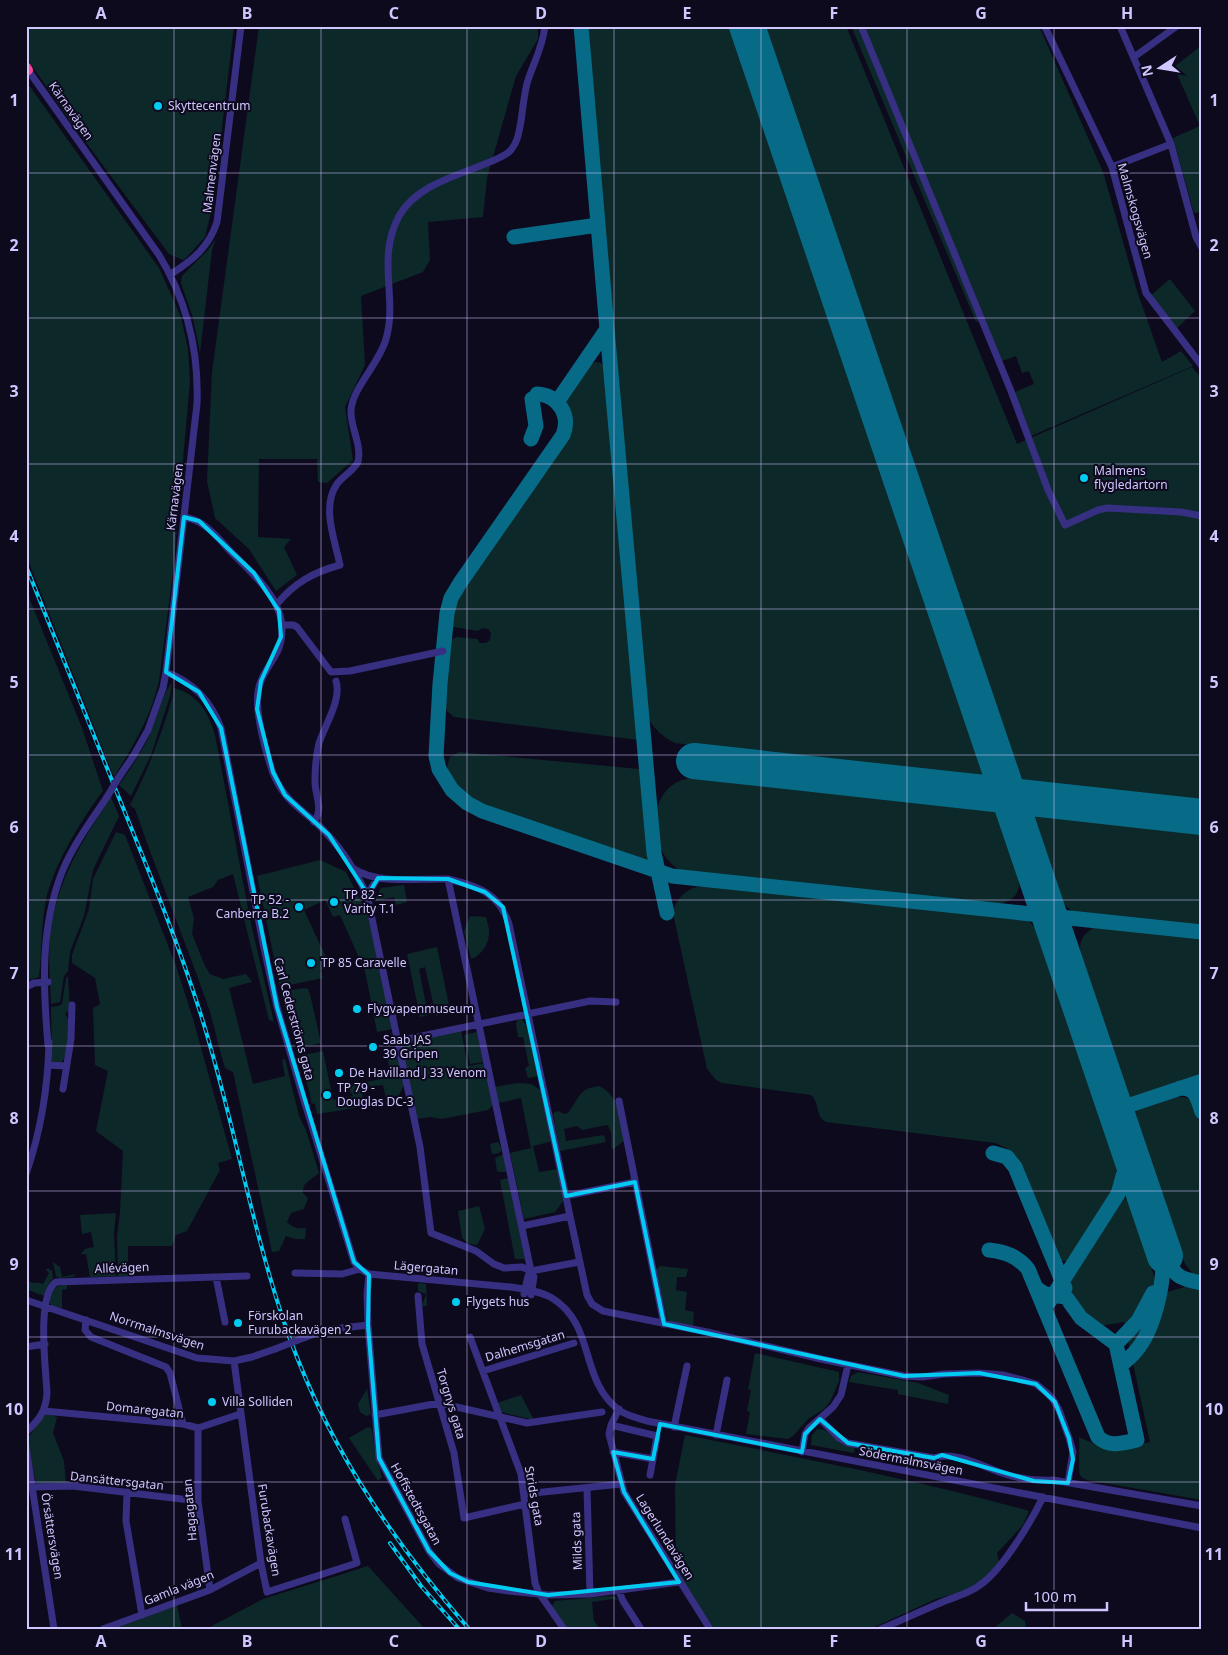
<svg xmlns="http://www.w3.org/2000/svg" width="1228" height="1655" viewBox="0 0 1228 1655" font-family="'Noto Sans',sans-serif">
<rect width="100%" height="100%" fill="#0e0a1e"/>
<!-- green -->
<path fill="#0c2829" d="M26,26H234L213,204L205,237L186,258L183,260L169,254L70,121L26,57Z
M259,26H538V39L516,76L487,178L483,217L428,222L430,260L423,272L361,296L365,365L345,407L353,460L327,483L318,482L317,459H259L258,537L291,539L284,547L297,575L276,591L249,549L215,518L207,481L212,372Z
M585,26H731L986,778L675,743C663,737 655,730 648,718Z
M765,26H846L1017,444L1192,367L1202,379V802L1021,782Z
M851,26H858L980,320L976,322Z
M863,26H1039L1103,172L1137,291L1162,362L1181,351L1193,366L1031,436L1015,392L1034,384L1029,371L1022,373L1016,356L1002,361Z
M1202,45V219L1200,212L1194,213L1173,138L1200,126L1174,67Z
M26,81L159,268L181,317L188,349L190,381L173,572L159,681C151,717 133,746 114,777L26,555Z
M216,239L212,250L200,353L193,318L181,283L182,276L207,251Z
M1170,279L1195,311L1176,329L1150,296Z
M595,362L601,363L604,366L639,740L454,717L447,711L444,701L451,640L457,637L477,639L480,643H486L490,640L491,633L488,629L482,628L478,631L454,627L452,625L454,605L457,597L566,439L570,429V422L566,399L589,365Z
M26,590L82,728L103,791C82,818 53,866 46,900C41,925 42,951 39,977L26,981Z
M172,683L170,696L151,755L131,796L119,785C130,769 142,752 150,734C156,722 164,690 172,683Z
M173,688C197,693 209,713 215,735L251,924L274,1022L269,1020L233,874L218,880L213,887L188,897L194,919L192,934L205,966L210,974L223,979L246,974L252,982L229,988L253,1084L285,1076L282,1060L285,1059L299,1116L306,1130L319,1173L305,1184L302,1192L308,1198L304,1209L291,1213L287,1222C293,1228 298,1229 306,1228L305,1239H295L286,1236L279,1251L272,1252L233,1072L225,1068C219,1049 215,1028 209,1009C186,942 158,876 135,809L130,805C148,770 162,734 173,695Z
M459,752L639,769L641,772L650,861L649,862H643L486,807C469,797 452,787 447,767L450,757Z
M693,778L997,810C1001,824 1006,838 1011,852C1018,873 1030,900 996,904L684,872C645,856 644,781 693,778Z
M111,797L119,816L93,870L84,916L70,952L68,971L64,976L60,1002L51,1004C50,980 48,957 50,934C57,880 82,841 111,797Z
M1036,814L1202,832V927L1075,912L1069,909L1061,900L1033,817Z
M116,832L125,835L176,966L193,1019L232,1159L218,1163L220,1170L187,1231L176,1235L172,1246H128V1276H118L117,1236L120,1213L123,1151L96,1131L108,1071L95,1065L93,1008L100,1004L95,978L72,963V955L89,909L93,879Z
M320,860L346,872L367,913L393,1029L377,1032L365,971L340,915L333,917L325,900L304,910L330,966L320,970L323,978L280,987L257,876Z
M404,885L407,902L396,905L394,897L374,901L381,888Z
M708,885L1020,918L1030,922L1037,930L1117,1166L1114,1193L1072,1259C1066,1262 1063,1262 1058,1259L1019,1161C1013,1151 1006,1147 995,1143L826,1122C814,1114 821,1105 811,1095L722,1083L716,1080L707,1069L673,913C676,895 691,886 708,885Z
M470,916L486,917C487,922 490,929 489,933C489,944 481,956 471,959L464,931Z
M1097,926L1202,937V1074L1172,1084L1176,1096L1187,1098L1192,1102L1202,1129V1278L1193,1274L1185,1264L1081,957C1078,941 1082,934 1097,926Z
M437,947L450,1010L436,1016L425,967L419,969L428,1015L420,1017L407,954Z
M68,976L70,1010L65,1014C66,1016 68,1018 69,1020C72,1028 67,1059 61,1063H52L51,1007L58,1006L62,1004L66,978Z
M304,988L308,989L310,994L321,1043L296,1048L281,992Z
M518,1019H522L527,1027L538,1076L528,1078L525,1068L529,1066L523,1037H518L516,1024Z
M461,1030L468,1066L485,1063L494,1104L488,1110L441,1119L430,1117L416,1119L402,1050V1044L405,1041Z
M477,1032L483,1062L470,1064L464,1035Z
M396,1048L404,1085L399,1095L386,1099L383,1085L363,1087L362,1107L317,1114L315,1104L311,1103L310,1094L299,1056L323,1051L333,1100L353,1096L347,1086L391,1077L386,1050Z
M517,1083L531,1084L542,1091L553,1141L533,1146L539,1172L558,1169L564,1200L555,1212L524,1219L510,1153L531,1148L521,1098L499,1103L495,1087Z
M599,1086C620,1096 621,1120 625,1140L612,1150C610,1141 614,1133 607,1125L582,1130L577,1126L564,1129L566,1141L604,1135L606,1142L560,1151L553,1113L558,1111L564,1114L568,1113C580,1098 577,1089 599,1086Z
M498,1142L502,1150L499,1153L492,1154L490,1144Z
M502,1155H504L508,1172H500L497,1171L495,1158Z
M508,1178L525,1259H515L500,1180Z
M1120,1198L1129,1200L1160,1294L1185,1287L1202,1288V1500L1087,1480C1083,1478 1082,1478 1080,1475C1078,1472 1080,1444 1079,1437L1106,1449L1115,1450L1150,1442L1124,1322L1100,1326L1094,1323L1080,1311L1068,1285L1071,1273Z
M479,1206L485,1229L477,1245L469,1244L462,1238L458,1211Z
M116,1213L114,1233L116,1276L90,1277L86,1254H81L85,1249L94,1247L91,1232L82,1234L80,1215Z
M53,1262L60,1267L62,1277L76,1274L73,1277L59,1278L56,1276Z
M660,1266L688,1269L686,1277H677L676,1290L687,1292L685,1310L694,1312L693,1326L668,1322L656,1270Z
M48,1268L52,1271L53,1278L48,1285L44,1296L26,1289V1283L28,1281C33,1284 38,1282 43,1284L49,1273L46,1270Z
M418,1283L426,1284L427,1306H422L426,1294L418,1291Z
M67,1285V1289L62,1290V1308L51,1306L49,1300C54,1288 53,1286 67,1285Z
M755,1353L839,1372V1381L830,1402L824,1409L808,1419L794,1435L788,1439L746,1434L750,1412L747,1411L751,1390L748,1389Z
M858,1372L918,1383L949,1395L948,1404L898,1394V1390L849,1382L851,1376Z
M367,1389L371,1414L366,1416L360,1412L358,1404Z
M521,1395L534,1420L501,1412L497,1403Z
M46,1413L57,1417L53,1433L64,1461L66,1484L39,1485L36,1483L27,1439Z
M368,1427L371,1428L372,1430L375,1453L382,1477L378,1481L349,1438Z
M817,1429L825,1430L839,1442L855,1447L854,1453L811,1445L812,1435Z
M685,1435C800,1458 916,1479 1029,1511L1023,1525L997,1553L999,1562L986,1578L964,1591L936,1599L870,1629H714L676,1571L675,1485Z
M368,1566L425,1629H206L263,1599Z
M610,1596L615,1597L618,1600L612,1599L592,1602L594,1621L600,1629H568L552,1606L555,1601Z
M177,1605L182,1629H113Z
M1012,1613L1025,1621L1026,1629H993Z"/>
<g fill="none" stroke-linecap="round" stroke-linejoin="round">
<!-- taxiway -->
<path stroke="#076b88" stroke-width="15" d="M514,237L598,225
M607,329L654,853L667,913
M537,394C558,395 571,415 563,435L460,583L451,598L447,613L440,684L436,756L439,769L452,790L467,803L482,811L672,876L1202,932
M557,402L607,329L581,26
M531,439L536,426L532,399
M1180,1088C1196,1087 1198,1100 1202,1112
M1110,1093L1118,1102L1130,1105L1202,1081
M993,1153L1007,1157L1015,1167L1065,1288
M989,1250C1006,1252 1017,1256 1028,1269L1098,1437C1110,1448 1123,1443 1137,1440L1116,1344L1081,1318L1066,1297L1045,1294L1036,1288
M1165,1256C1175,1277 1180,1279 1202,1283
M1049,1302L1118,1194L1127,1162L1128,1145
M1116,1344L1138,1321L1153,1293
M1121,1366C1125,1361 1131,1357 1135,1352C1154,1331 1164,1285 1163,1257"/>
<!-- runway -->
<path stroke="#076b88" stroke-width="36" d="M747,26L1165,1256
M694,761L1202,817"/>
<!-- minor -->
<path stroke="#372f82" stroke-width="7" d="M861,26L1011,391L1048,490L1065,525L1098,510L1107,508L1181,512L1202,516
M1047,26L1045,27L1112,167L1146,293L1202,366
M1120,26L1171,144L1196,237L1202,248
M1134,57L1177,26
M28,70L159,255C187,301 199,350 197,404L166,672L163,688L148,730L134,755L119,777
M1112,167L1171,144
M171,274C193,260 209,247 217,222L241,26
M184,517C205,520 218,538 231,552C257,578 293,607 279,648C273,663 260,675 258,692C255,714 266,753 273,773C286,806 308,811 328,835C344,852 357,874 367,895L420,1147L431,1233L476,1251L494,1264L504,1268L522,1267L531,1271L579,1262
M277,604C294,583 314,572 340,565C335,540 321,507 337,484C343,476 353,471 358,462C362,443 350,428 351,410C353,387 379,364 386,339C398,298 376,259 399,216C416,186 455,176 485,164C493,160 505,157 511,150C518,142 519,131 521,121C523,108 524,93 528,80C534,62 543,46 545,26
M282,625H293L297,627L331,672L350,671L443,651
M166,672C193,682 211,701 221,728L264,948L277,1007L303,1097L354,1262L360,1269L369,1274L511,1287C524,1289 540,1291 552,1298C596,1325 579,1380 619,1410C627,1416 638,1418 647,1421L1202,1528
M314,822C324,808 315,797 315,781C315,768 316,756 319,743C325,725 342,699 336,681
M354,869C379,885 419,878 448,879L531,1271L534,1277L531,1295
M448,879C478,886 499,893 509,924L570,1216L522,1226
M368,899L370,890L378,878
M26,987L34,983L48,982
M398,1041L590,1001L616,1002
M48,1045C43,987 40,928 62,872C73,845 91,821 107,797
M48,1065L66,1066
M63,1089L71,1039L72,1005
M619,1101L664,1324
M26,1174C41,1131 48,1088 49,1042
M566,1196L635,1182
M570,1216L587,1295L592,1304L603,1311L707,1332L821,1359L904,1376L922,1377L944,1374L979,1373L1003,1375L1026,1381L1036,1384L1047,1393L1052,1398L1059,1410L1069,1438L1073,1452L1068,1483
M295,1273L342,1274L360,1269
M369,1274L367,1294L368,1325L379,1458L429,1551L439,1564L458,1578L488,1588L509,1591L548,1595L590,1594L679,1582
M216,1277L225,1322
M524,1294L528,1276L531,1271
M418,1296L422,1344L454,1453L464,1518L525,1504
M26,1300L197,1358L234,1361L252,1357L275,1349
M86,1320L85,1330L91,1337L166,1367L170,1373L183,1424
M306,1337L325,1330L368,1325
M470,1337L521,1474L535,1583L539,1593L564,1629
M26,1347L45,1344
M234,1361L261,1563L267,1592L357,1563L345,1519
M483,1371L574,1343
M619,1409L611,1425L609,1434L624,1492L710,1629
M44,1411L183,1424L198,1428L240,1414
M375,1415L439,1403L527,1423L602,1412
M820,1419L839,1438L848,1443L934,1458C954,1450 984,1467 1002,1473C1019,1479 1035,1481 1053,1480L1202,1506
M611,1425L657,1436L653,1459L613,1452
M674,1427L687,1366
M198,1428V1501L210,1590
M26,1432C39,1420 46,1411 47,1393C46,1370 36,1295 56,1282L247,1276
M716,1435L727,1380
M26,1447L54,1629
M802,1452L805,1434L809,1428L833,1407L841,1395L848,1365
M650,1475L653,1459
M33,1487L73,1486L198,1501
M587,1488L590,1594
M127,1492L126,1521L142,1615
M524,1494L621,1484
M619,1591L623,1601L641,1629
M103,1629L210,1590L261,1563
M881,1629C902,1620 923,1610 945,1601C957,1596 970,1593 980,1585C1002,1570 1031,1522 1043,1497"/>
<!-- highway -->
<path stroke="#ff4292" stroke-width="10" d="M26,67L28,70"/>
<defs>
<path id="rail" d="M26,566C56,640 85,715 115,788C145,862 176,936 200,1012C232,1112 249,1216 282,1316C322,1437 386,1533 469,1629
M390,1543L421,1586L459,1629"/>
</defs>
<!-- rail casing -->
<use href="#rail" stroke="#00ccf2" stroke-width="4"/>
<!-- rail -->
<use href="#rail" stroke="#0e0a1e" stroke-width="2" stroke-dasharray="5.5" stroke-linecap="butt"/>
<!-- minor-bridge -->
<path stroke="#372f82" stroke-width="7" d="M107,797L119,777
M275,1349L306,1337"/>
</g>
<!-- marked area -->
<path fill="none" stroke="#00ccf2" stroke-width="4" stroke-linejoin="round" d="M184,517L199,521L254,573L279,611L281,637L261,681L257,709L273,772L285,795L329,835L368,895L378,878L448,879L485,892L503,907L566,1196L635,1182L664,1324L904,1376L979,1373L1036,1384L1055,1402L1069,1438L1073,1459L1068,1483L1034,1481L942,1455L934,1458L848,1443L820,1419L805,1434L802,1452L660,1424L653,1459L613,1452L624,1492L679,1582L548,1595L468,1582L450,1573L429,1551L379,1458L368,1325L369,1275L354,1262L277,1007L221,728L199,692L166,672Z"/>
<!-- grid -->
<path fill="none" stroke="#d0c7ff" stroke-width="1" stroke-opacity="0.55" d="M174,26V1629M321,26V1629M467,26V1629M614,26V1629M761,26V1629M907,26V1629M1054,26V1629M26,173H1202M26,318H1202M26,464H1202M26,609H1202M26,755H1202M26,900H1202M26,1046H1202M26,1191H1202M26,1337H1202M26,1482H1202"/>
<!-- markers -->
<g fill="#00ccf2" stroke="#0e0a1e" stroke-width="2">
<circle cx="158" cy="106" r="5"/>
<circle cx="1084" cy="478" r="5"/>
<circle cx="334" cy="902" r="5"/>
<circle cx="299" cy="907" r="5"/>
<circle cx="311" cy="963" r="5"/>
<circle cx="357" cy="1009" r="5"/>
<circle cx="373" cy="1047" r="5"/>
<circle cx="339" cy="1073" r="5"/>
<circle cx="327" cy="1095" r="5"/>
<circle cx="456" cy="1302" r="5"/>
<circle cx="238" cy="1323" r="5"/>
<circle cx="212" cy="1402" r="5"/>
</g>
<g text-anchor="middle" stroke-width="4" stroke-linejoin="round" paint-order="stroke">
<!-- poi labels -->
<g font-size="12" fill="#d0c7ff" stroke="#0e0a1e" text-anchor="start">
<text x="168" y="110">Skyttecentrum</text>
<text x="1094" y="475">Malmens<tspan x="1094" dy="14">flygledartorn</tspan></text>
<text x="344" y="899">TP 82 -<tspan x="344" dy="14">Varity T.1</tspan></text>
<text x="289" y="904" text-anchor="end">TP 52 -<tspan x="289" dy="14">Canberra B.2</tspan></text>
<text x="321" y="967">TP 85 Caravelle</text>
<text x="367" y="1013">Flygvapenmuseum</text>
<text x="383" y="1044">Saab JAS<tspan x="383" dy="14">39 Gripen</tspan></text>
<text x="349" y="1077">De Havilland J 33 Venom</text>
<text x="337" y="1092">TP 79 -<tspan x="337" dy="14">Douglas DC-3</tspan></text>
<text x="466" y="1306">Flygets hus</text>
<text x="248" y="1320">Förskolan<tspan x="248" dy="14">Furubackavägen 2</tspan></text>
<text x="222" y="1406">Villa Solliden</text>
</g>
<!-- street labels -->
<g font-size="12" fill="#d0c7ff" stroke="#0e0a1e">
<text transform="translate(71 111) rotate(55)" y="4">Kärnavägen</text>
<text transform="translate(212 173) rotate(-83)" y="4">Malmenvägen</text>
<text transform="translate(1135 211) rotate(74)" y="4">Malmskogsvägen</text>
<text transform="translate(175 497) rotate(-83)" y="4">Kärnavägen</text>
<text transform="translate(294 1019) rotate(75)" y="4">Carl Cederströms gata</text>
<text transform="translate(122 1268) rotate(-2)" y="4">Allévägen</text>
<text transform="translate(426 1268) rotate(5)" y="4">Lägergatan</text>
<text transform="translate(157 1331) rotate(18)" y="4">Norrmalmsvägen</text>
<text transform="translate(525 1346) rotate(-17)" y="4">Dalhemsgatan</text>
<text transform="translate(451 1404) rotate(73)" y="4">Torgnys gata</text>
<text transform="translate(145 1410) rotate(6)" y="4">Domaregatan</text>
<text transform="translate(911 1461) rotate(11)" y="4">Södermalmsvägen</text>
<text transform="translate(117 1481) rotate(6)" y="4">Dansättersgatan</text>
<text transform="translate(534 1496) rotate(80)" y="4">Strids gata</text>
<text transform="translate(416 1504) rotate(61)" y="4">Hoffstedtsgatan</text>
<text transform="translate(190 1510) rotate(-95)" y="4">Hagagatan</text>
<text transform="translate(269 1530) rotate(81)" y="4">Furubackavägen</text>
<text transform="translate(52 1536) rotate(81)" y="4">Örsättersvägen</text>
<text transform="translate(665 1537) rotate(58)" y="4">Lagerlundavägen</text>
<text transform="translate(577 1541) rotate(-92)" y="4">Milds gata</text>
<text transform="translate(179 1588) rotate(-22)" y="4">Gamla vägen</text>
</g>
</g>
<!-- border -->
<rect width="1228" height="1655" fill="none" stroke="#0e0a1e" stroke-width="55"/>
<!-- north arrow -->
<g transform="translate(1160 68) rotate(258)" stroke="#0e0a1e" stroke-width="4" paint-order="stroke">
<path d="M0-4L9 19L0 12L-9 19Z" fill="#d0c7ff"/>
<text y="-8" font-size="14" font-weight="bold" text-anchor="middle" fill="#d0c7ff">N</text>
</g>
<!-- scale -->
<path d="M1026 1602v8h81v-8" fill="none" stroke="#d0c7ff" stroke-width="2.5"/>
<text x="1033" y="1602" font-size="15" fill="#d0c7ff" stroke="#0e0a1e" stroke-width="4" paint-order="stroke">100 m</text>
<rect x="28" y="28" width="1172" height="1600" fill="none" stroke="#d0c7ff" stroke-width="2"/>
<g font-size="16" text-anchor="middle" font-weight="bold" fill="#d0c7ff">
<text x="101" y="19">A</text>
<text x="247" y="19">B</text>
<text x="394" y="19">C</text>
<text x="541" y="19">D</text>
<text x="687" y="19">E</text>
<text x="834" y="19">F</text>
<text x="981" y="19">G</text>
<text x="1127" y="19">H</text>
<text x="14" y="106">1</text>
<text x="1214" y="106">1</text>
<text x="14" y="251">2</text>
<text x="1214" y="251">2</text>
<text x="14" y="397">3</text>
<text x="1214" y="397">3</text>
<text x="14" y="542">4</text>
<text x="1214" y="542">4</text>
<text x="14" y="688">5</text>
<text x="1214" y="688">5</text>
<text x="14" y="833">6</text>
<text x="1214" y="833">6</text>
<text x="14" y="979">7</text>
<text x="1214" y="979">7</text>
<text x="14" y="1124">8</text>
<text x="1214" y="1124">8</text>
<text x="14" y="1270">9</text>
<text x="1214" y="1270">9</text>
<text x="14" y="1415">10</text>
<text x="1214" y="1415">10</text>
<text x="14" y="1560">11</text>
<text x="1214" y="1560">11</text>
<text x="101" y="1647">A</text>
<text x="247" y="1647">B</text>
<text x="394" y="1647">C</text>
<text x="541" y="1647">D</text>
<text x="687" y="1647">E</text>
<text x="834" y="1647">F</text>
<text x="981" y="1647">G</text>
<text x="1127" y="1647">H</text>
</g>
</svg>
